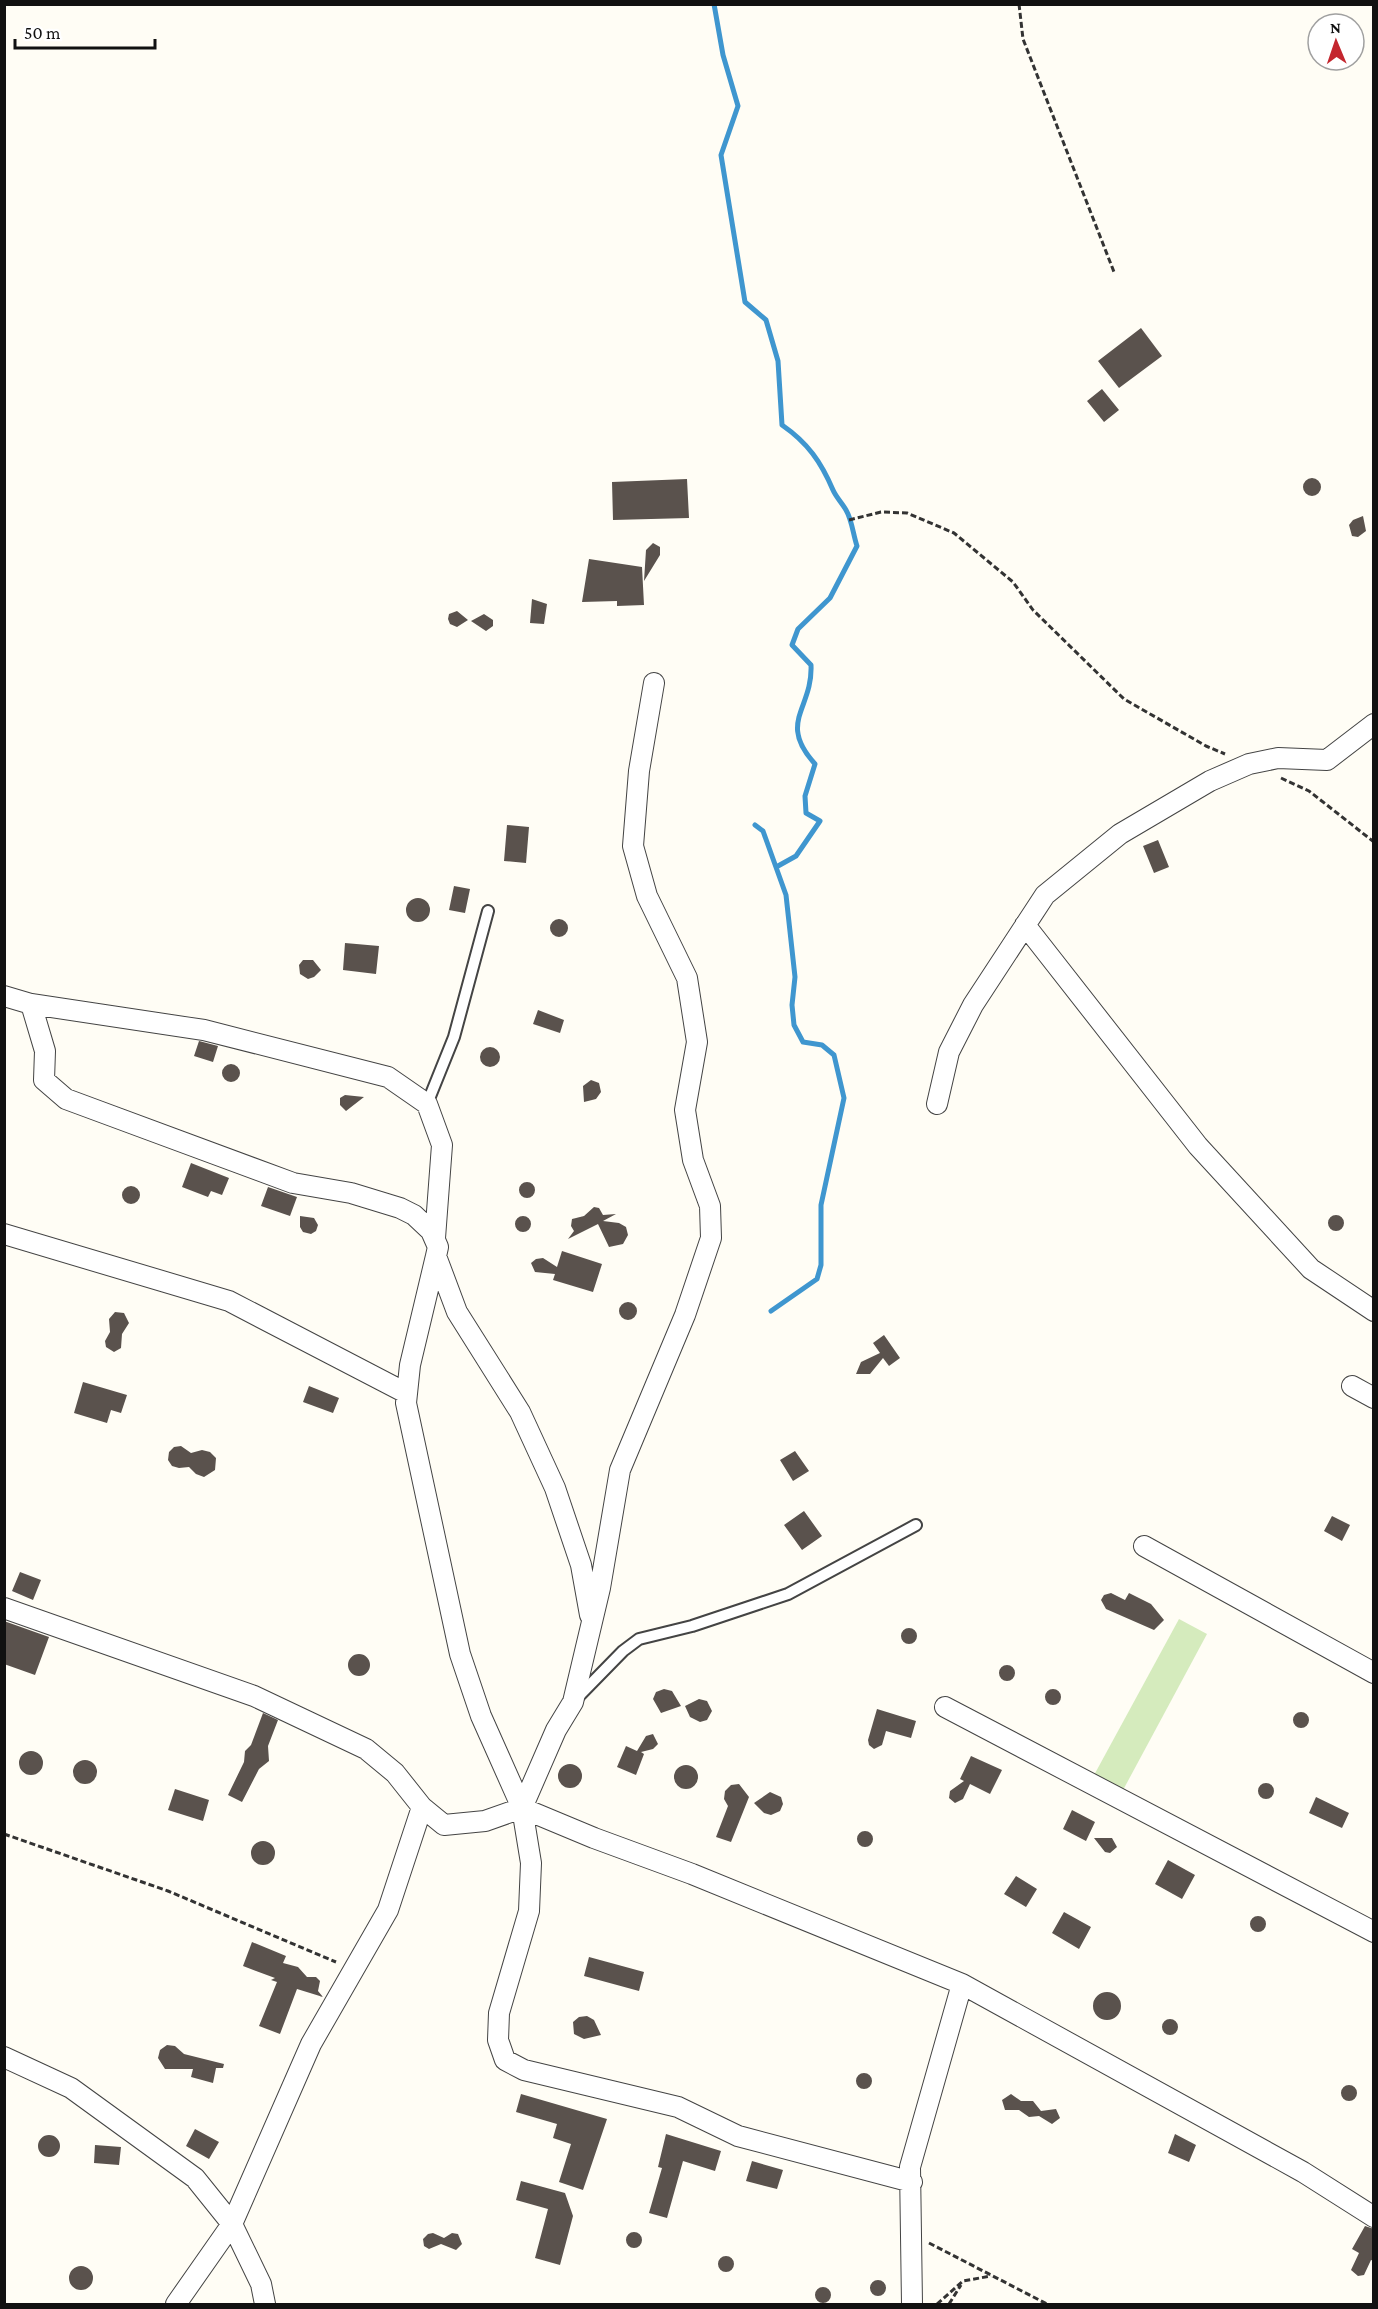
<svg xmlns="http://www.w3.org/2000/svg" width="1378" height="2309" viewBox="0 0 1378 2309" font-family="'Crimson Pro',serif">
<rect width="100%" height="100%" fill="#fffdf5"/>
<!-- green -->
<path fill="#d5ebbd" d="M1179,1619L1207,1634L1122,1792L1093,1777Z"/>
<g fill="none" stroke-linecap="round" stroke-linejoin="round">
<!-- stream -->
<path stroke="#3f96cf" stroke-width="5" d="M714,4L723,55L738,106L721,155L745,302L766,320L778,361L782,425C808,443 821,462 833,490C836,497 842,503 846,510C852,520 853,534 857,546L830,598L798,629L792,645L811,665C813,709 777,722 815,764L805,796L806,813L820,821L796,856L778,866
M755,825L763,831L786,895L795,977L792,1005L794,1025L803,1042L822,1045L834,1055L844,1098L821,1205V1265L817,1279L771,1311"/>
</g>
<!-- building -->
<path fill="#5a524d" d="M1141,328L1162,356L1119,388L1098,361Z
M1102,389L1119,410L1104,422L1087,401Z
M1303 487a9 9 0 1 1 18 0a9 9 0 1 1-18 0Z
M687,479L689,518L613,520L612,482Z
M1363,516L1366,531L1358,537L1352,536L1349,525L1353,520Z
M653,543L660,547V555L644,581L646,550Z
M589,559L642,567L644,605L617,606V601L582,602Z
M532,599L547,604L544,624L530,623Z
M457,611L468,620L457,627L450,624L448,619L449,614Z
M484,614L493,620V626L486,631L471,621Z
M507,825L529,827L526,863L504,861Z
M1158,840L1169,867L1154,873L1143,846Z
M454,886L470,889L465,913L449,910Z
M406 910a12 12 0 1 1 24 0a12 12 0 1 1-24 0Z
M550 928a9 9 0 1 1 18 0a9 9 0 1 1-18 0Z
M345,943L379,946L376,974L343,970Z
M303,960H313L321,970L314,977L308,979L300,974L299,965Z
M538,1010L564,1020L560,1033L533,1024Z
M199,1041L218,1046L213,1062L194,1056Z
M480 1057a10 10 0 1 1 20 0a10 10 0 1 1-20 0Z
M222 1073a9 9 0 1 1 18 0a9 9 0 1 1-18 0Z
M591,1080L599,1083L601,1092L596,1099L584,1102L583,1086Z
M345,1095L364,1097L346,1111L340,1105V1098Z
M191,1163L229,1178L222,1195L211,1191L208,1197L182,1187Z
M519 1190a8 8 0 1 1 16 0a8 8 0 1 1-16 0Z
M122 1195a9 9 0 1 1 18 0a9 9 0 1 1-18 0Z
M268,1187L297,1197L290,1216L261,1206Z
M594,1207L599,1208L603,1215L616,1214L603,1221L619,1223L626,1227L628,1235L623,1244L609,1247L598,1224L568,1239L574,1231L571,1226L572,1219L584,1216Z
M1328 1223a8 8 0 1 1 16 0a8 8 0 1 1-16 0Z
M515 1224a8 8 0 1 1 16 0a8 8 0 1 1-16 0Z
M300,1216L314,1218L318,1225L316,1231L311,1234L303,1232L300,1227Z
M562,1251L602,1264L593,1292L553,1280L555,1274L535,1272L531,1263L536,1259L543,1258L557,1267Z
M619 1311a9 9 0 1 1 18 0a9 9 0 1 1-18 0Z
M115,1312L124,1313L129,1323L122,1334L121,1348L114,1352L106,1347L105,1341L110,1332L109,1319Z
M884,1335L900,1358L889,1366L883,1358L870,1374H856L861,1362L880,1353L873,1343Z
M83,1382L127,1395L121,1413L111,1410L107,1423L74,1413Z
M309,1386L339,1398L333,1413L303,1402Z
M181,1446L191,1453L202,1450L210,1452L216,1458L215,1470L204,1477L196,1474L189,1467L179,1468L172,1466L168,1460L169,1452L174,1447Z
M795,1451L809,1471L793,1481L780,1460Z
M804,1511L822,1536L802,1550L784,1525Z
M1332,1516L1350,1525L1342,1541L1324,1531Z
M20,1572L41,1580L33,1600L12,1591Z
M1111,1593L1125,1600L1129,1593L1151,1604L1164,1620L1154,1630L1106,1609L1101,1600L1104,1595Z
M4,1621L49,1637L35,1675L4,1664Z
M901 1636a8 8 0 1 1 16 0a8 8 0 1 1-16 0Z
M348 1665a11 11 0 1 1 22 0a11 11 0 1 1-22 0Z
M999 1673a8 8 0 1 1 16 0a8 8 0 1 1-16 0Z
M664,1689L672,1691L681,1706L661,1713L653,1699L656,1692Z
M1045 1697a8 8 0 1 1 16 0a8 8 0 1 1-16 0Z
M699,1699L707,1701L712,1711L707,1720L700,1722L690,1717L685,1706Z
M877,1709L916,1721L911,1738L886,1731L882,1745L874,1749L869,1745L868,1740Z
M1293 1720a8 8 0 1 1 16 0a8 8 0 1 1-16 0Z
M263,1713L278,1720L268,1746L269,1761L259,1769L242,1802L228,1795L244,1762L245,1751L251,1745Z
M653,1734L658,1744L653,1749L641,1752L644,1754L636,1775L617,1767L626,1746L637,1751L646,1736Z
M19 1763a12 12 0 1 1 24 0a12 12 0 1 1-24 0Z
M971,1756L1002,1770L990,1794L970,1784L963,1799L955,1803L949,1798L950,1791L964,1781L960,1779Z
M73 1772a12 12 0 1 1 24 0a12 12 0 1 1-24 0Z
M558 1776a12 12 0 1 1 24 0a12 12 0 1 1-24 0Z
M674 1777a12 12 0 1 1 24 0a12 12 0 1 1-24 0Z
M1258 1791a8 8 0 1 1 16 0a8 8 0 1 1-16 0Z
M739,1784L749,1797L731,1842L716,1837L728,1806L724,1799L725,1791L731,1785Z
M175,1789L209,1800L203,1821L168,1810Z
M770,1792L781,1797L783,1804L780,1811L771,1815L764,1813L754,1803Z
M1316,1797L1349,1813L1342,1828L1309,1813Z
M1072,1810L1095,1822L1086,1841L1063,1829Z
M857 1839a8 8 0 1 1 16 0a8 8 0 1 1-16 0Z
M1094,1838H1112L1117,1847L1110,1853L1105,1852Z
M251 1853a12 12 0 1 1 24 0a12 12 0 1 1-24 0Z
M1168,1860L1195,1875L1182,1899L1155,1884Z
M1016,1876L1037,1889L1026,1907L1004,1894Z
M1064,1912L1091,1927L1079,1949L1052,1933Z
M1250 1924a8 8 0 1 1 16 0a8 8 0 1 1-16 0Z
M252,1942L286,1956L283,1963L298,1967L307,1977H316L320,1981L318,1991L323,1997L297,1989L280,2034L259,2026L277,1982L271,1980L275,1978L243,1966Z
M589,1957L644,1972L639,1991L584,1976Z
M1093 2006a14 14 0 1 1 28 0a14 14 0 1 1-28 0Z
M587,2016L594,2020L601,2035L584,2039L574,2034L573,2022L579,2017Z
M1162 2027a8 8 0 1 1 16 0a8 8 0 1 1-16 0Z
M167,2045L175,2046L184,2054L224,2064L223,2068H216L213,2083L191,2077L193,2069H165L158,2058L160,2050Z
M856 2081a8 8 0 1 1 16 0a8 8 0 1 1-16 0Z
M1341 2093a8 8 0 1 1 16 0a8 8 0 1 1-16 0Z
M521,2094L607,2119L583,2190L559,2182L571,2144L553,2138L557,2124L516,2112Z
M1011,2094L1021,2101H1033L1041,2111L1056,2109L1060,2118L1052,2124L1039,2116L1029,2117L1019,2110H1005L1002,2100Z
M195,2129L219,2142L209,2159L186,2146Z
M666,2134L721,2151L715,2171L683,2161L667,2218L649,2213L662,2168L658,2167Z
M1175,2134L1196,2145L1189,2162L1168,2153Z
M38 2146a11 11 0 1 1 22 0a11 11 0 1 1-22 0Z
M95,2145L121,2147L119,2165L94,2163Z
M752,2161L783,2170L777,2189L746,2181Z
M521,2181L565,2193L573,2216L560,2265L535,2258L548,2209L516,2200Z
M1365,2226L1374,2229V2261L1371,2260L1364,2275L1358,2276L1351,2270L1359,2253L1352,2249Z
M626 2240a8 8 0 1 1 16 0a8 8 0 1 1-16 0Z
M433,2233L444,2238L452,2233L458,2234L462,2244L456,2250L441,2244L429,2249L424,2246L423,2239L428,2234Z
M718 2264a8 8 0 1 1 16 0a8 8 0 1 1-16 0Z
M69 2278a12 12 0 1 1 24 0a12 12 0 1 1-24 0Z
M870 2288a8 8 0 1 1 16 0a8 8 0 1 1-16 0Z
M815 2295a8 8 0 1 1 16 0a8 8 0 1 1-16 0Z"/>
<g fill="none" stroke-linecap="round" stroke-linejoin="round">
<defs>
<path id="service" d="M427,1104L454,1037L488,911
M578,1697L623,1651L639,1639L692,1626L788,1594L916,1525"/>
<path id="minor" d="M1025,925L1198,1146L1311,1269L1374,1311
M4,996L31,1004L45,1051L44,1080L66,1099L293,1183L351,1193L400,1208L414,1215L431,1231L438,1247L436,1256L410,1365L406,1403L460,1654L481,1716L522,1808L531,1863L529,1911L499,2013L498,2040L505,2060L524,2070L678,2107L738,2136L912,2182
M31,1004L204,1030L388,1077L427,1104L442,1145L435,1238
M937,1104L949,1052L973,1005L1045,895L1120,834L1210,781L1249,764L1278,758L1327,760L1374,724
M4,1234L229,1301L406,1393
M436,1256L457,1312L520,1412L555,1488L581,1565L590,1615
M1352,1386L1374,1398
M1144,1546L1374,1673
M4,1608L254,1696L366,1749L395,1773L422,1807L444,1825L485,1821L522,1808L594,1838L692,1874L962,1984L1303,2172L1374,2217
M945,1707L1374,1932
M522,1808L556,1730L573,1702L600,1588L620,1470L685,1315L711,1238L710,1206L693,1160L685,1110L697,1042L687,978L647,896L633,846L639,771L654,683
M4,2057L71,2088L195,2178L232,2224L261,2284L265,2304
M176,2304L232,2224L311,2044L388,1910L422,1807
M912,2304L910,2167L962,1984"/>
</defs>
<!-- service casing -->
<use href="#service" stroke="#444" stroke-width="14"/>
<!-- minor casing -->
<use href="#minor" stroke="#444" stroke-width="22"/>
<!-- path -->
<path stroke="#333" stroke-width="3" stroke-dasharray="6 3" stroke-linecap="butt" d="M1019,4L1023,39L1114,272
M849,520L881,512L907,513L954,533L1013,582L1033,610L1124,699L1206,746L1225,754
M1281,778L1309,791L1374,842
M4,1834L168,1891L336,1962
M929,2243L1047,2304
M937,2304L963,2281L991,2276
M949,2304L961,2285"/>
<!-- service -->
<use href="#service" stroke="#fff" stroke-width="10"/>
<!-- minor -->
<use href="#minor" stroke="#fff" stroke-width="20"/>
</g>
<!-- border -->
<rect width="1378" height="2309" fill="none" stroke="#111111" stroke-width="12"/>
<!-- north arrow -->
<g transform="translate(1336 42) rotate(358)"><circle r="28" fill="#ffffff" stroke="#a0a0a0" stroke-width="1.5"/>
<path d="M0-4.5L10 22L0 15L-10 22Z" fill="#c4262e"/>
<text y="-9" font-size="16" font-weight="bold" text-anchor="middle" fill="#111111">N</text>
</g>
<!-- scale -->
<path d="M15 39v9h140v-9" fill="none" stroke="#111111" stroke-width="3"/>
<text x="24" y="39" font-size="18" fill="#111111" stroke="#ffffff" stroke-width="4.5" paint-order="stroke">50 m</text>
</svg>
